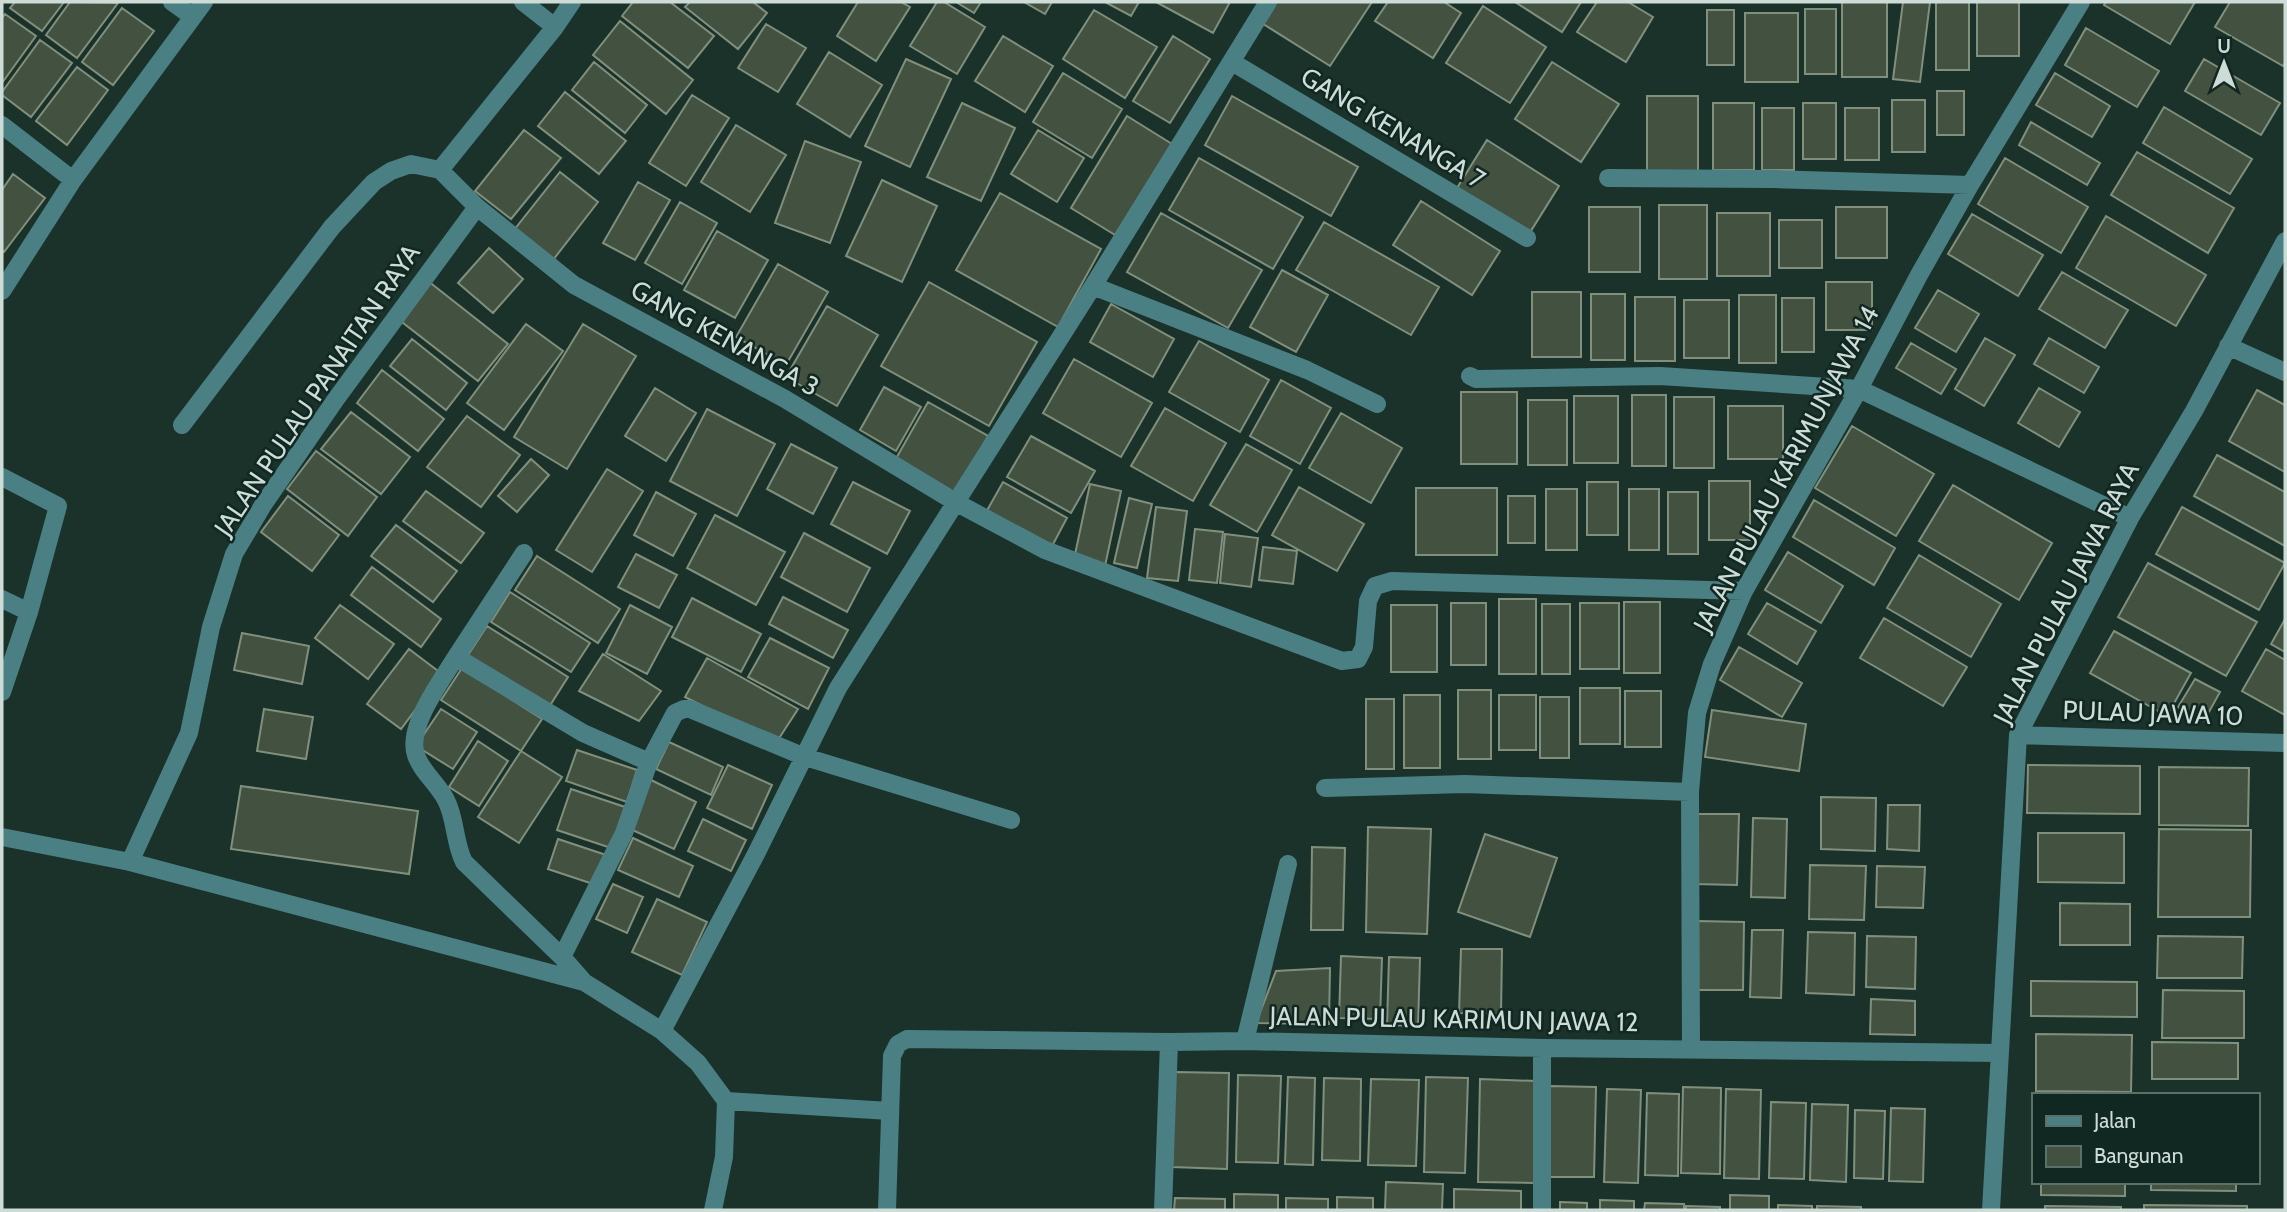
<svg xmlns="http://www.w3.org/2000/svg" width="2287" height="1212" viewBox="0 0 2287 1212" font-family="Cabin,sans-serif">
<rect width="100%" height="100%" fill="#1a322a"/>
<!-- building -->
<path fill="#435140" stroke="#80907d" stroke-width="2" d="M15,2H64L42,31L10,8Z
M70,2L118,3L77,58L46,35Z
M633,2H670L714,36L688,68L622,16Z
M690,2H753L767,13L738,49L685,7Z
M858,2H901L910,7L876,61L837,36Z
M937,2H944L985,27L957,74L910,46Z
M956,2H981L974,13Z
M1024,2H1052L1045,14Z
M1105,2H1139L1131,16Z
M1156,2H1230L1213,33Z
M1273,2H1372L1330,66L1260,22Z
M1388,2H1444L1461,13L1433,58L1375,21Z
M1515,2H1581L1562,32Z
M1597,2H1628L1653,17L1626,62L1577,32Z
M1842,2H1887V77H1842Z
M1903,2H1930L1920,82L1893,79Z
M1936,2H1969V70H1936Z
M1977,2H2019V56H1977Z
M2106,2H2195L2170,44L2104,5Z
M2230,2H2285V63L2283,66L2215,27Z
M1483,6L1546,47L1510,103L1446,63Z
M122,8L154,31L113,85L82,62Z
M1805,9H1836V74H1805Z
M1094,10L1157,47L1125,98L1063,59Z
M1707,10H1734V65H1707Z
M1745,13H1798V82H1745Z
M5,14L36,36L2,83V18Z
M620,21L693,80L666,114L593,55Z
M766,24L806,48L778,92L738,68Z
M2086,28L2159,71L2137,107L2065,65Z
M1003,36L1053,66L1025,112L975,81Z
M1173,36L1210,59L1170,123L1133,101Z
M40,40L72,63L31,117L2,95V92Z
M829,52L882,85L850,137L797,104Z
M906,59L951,79L910,167L865,146Z
M2204,59L2280,103L2261,135L2185,91Z
M594,62L647,105L625,133L572,90Z
M1552,62L1619,104L1581,162L1515,119Z
M77,67L108,90L67,145L36,121Z
M1063,73L1122,109L1092,158L1033,122Z
M2055,73L2110,106L2092,137L2036,105Z
M1937,91H1964V135H1937Z
M565,92L626,141L599,174L538,126Z
M692,95L729,118L686,186L649,163Z
M1232,96L1358,167L1331,216L1205,145Z
M1647,96H1698V171H1647Z
M1892,100H1925V152H1892Z
M962,103L1015,128L981,201L927,177Z
M1713,103H1754V170H1713Z
M1803,103H1836V159H1803Z
M2164,107L2252,159L2230,194L2143,143Z
M1762,108H1794V170H1762Z
M1845,108H1879V160H1845Z
M1127,116L1172,144L1115,235L1071,208Z
M2031,122L2100,163L2087,185L2019,145Z
M736,125L786,155L750,212L701,182Z
M524,130L561,158L511,219L475,191Z
M1038,130L1084,158L1057,202L1011,174Z
M1487,140L1559,186L1529,234L1457,188Z
M805,141L861,162L830,243L775,223Z
M2137,152L2234,208L2208,253L2111,195Z
M1199,158L1303,217L1273,269L1169,210Z
M2005,158L2088,207L2061,253L1978,204Z
M560,172L598,202L553,260L514,230Z
M13,174L45,198L4,252L2,250V190Z
M882,180L937,206L902,282L846,256Z
M638,182L670,200L635,260L603,243Z
M1000,193L1101,249L1058,327L956,270Z
M1421,201L1500,251L1472,295L1393,245Z
M680,202L717,223L682,284L645,263Z
M1659,205H1707V279H1659Z
M1589,207H1640V272H1589Z
M1836,207H1887V258H1836Z
M1161,213L1262,270L1228,328L1127,272Z
M1717,213H1770V276H1717Z
M1972,214L2043,255L2018,296L1948,254Z
M2106,216L2206,275L2176,326L2076,268Z
M1779,220H1822V268H1779Z
M1324,222L1439,287L1411,335L1296,270Z
M717,231L768,260L735,318L684,290Z
M489,248L523,279L493,313L458,283Z
M778,264L828,292L786,365L736,337Z
M1282,270L1328,295L1296,352L1250,327Z
M2062,272L2128,310L2105,348L2039,309Z
M428,281L508,344L478,381L398,319Z
M929,282L1037,342L989,426L881,366Z
M1826,282H1872V330H1826Z
M1938,290L1979,314L1956,352L1915,328Z
M1532,292H1581V357H1532Z
M1591,294H1625V360H1591Z
M1739,295H1776V363H1739Z
M1635,297H1675V361H1635Z
M1782,298H1814V352H1782Z
M1684,300H1729V358H1684Z
M1111,304L1174,339L1153,377L1090,342Z
M827,306L878,335L837,406L786,377Z
M526,324L563,351L504,430L467,403Z
M583,324L636,356L567,469L514,437Z
M1985,338L2015,355L1984,406L1955,389Z
M2049,338L2099,367L2084,393L2034,364Z
M412,339L467,383L446,410L390,366Z
M1199,341L1269,380L1240,432L1169,392Z
M1911,343L1956,369L1941,394L1896,368Z
M1074,359L1152,403L1121,457L1043,413Z
M382,370L444,419L418,451L357,403Z
M1281,380L1331,408L1300,464L1250,436Z
M884,387L921,407L896,451L860,430Z
M655,388L696,413L666,461L625,436Z
M2039,388L2080,412L2059,447L2018,423Z
M2257,390L2285,405V472L2229,441Z
M1461,392H1517V464H1461Z
M1632,395H1666V466H1632Z
M1574,396H1618V463H1574Z
M1674,397H1714V468H1674Z
M1528,400H1567V465H1528Z
M928,402L988,436L955,496L894,462Z
M1728,406H1783V459H1728Z
M1165,408L1226,443L1193,501L1131,466Z
M707,409L775,444L737,516L670,481Z
M351,412L410,457L381,494L321,449Z
M1341,413L1402,448L1371,503L1309,468Z
M467,416L520,455L481,507L427,467Z
M1852,426L1934,474L1896,536L1815,488Z
M1031,436L1095,471L1071,513L1007,477Z
M791,444L837,468L813,514L767,489Z
M1246,444L1292,470L1257,532L1210,505Z
M316,451L377,497L348,536L287,489Z
M2217,455L2285,492V546L2194,496Z
M531,459L549,475L517,512L498,496Z
M607,469L643,491L592,572L556,550Z
M1709,481H1750V540H1709Z
M853,482L910,511L887,554L831,524Z
M1003,482L1067,518L1050,550L985,514Z
M1587,482H1618V535H1587Z
M1090,484L1121,491L1105,566L1074,559Z
M1953,485L2052,543L2019,600L1919,541Z
M1299,487L1364,524L1337,571L1272,535Z
M1416,488H1497V555H1416Z
M1546,489H1577V550H1546Z
M1629,489H1659V550H1629Z
M426,491L484,533L461,563L403,521Z
M656,492L696,514L673,556L634,535Z
M1668,492H1698V554H1668Z
M288,496L339,535L312,571L261,532Z
M1508,496H1535V543H1508Z
M1129,498L1152,504L1137,568L1114,563Z
M1814,500L1895,548L1874,585L1793,537Z
M1156,507L1187,511L1178,581L1147,578Z
M2182,507L2285,563L2259,610L2156,554Z
M715,515L785,552L756,605L687,568Z
M396,525L457,571L433,602L371,556Z
M1195,529L1223,532L1217,583L1189,580Z
M804,533L870,568L847,612L781,577Z
M1225,534L1258,538L1251,587L1220,583Z
M1263,547L1297,551L1293,584L1259,580Z
M1788,552L1843,586L1821,623L1765,590Z
M636,554L677,575L659,608L618,587Z
M1919,555L2001,604L1971,657L1887,608Z
M537,556L620,609L598,643L515,590Z
M2148,563L2257,622L2226,676L2118,617Z
M372,567L441,619L421,647L351,595Z
M510,592L590,643L571,672L491,622Z
M783,597L848,630L833,658L769,624Z
M692,598L761,634L741,672L672,637Z
M1499,599H1536V674H1499Z
M1624,602H1660V673H1624Z
M1451,603H1486V665H1451Z
M1580,603H1619V669H1580Z
M1767,603L1816,631L1797,664L1748,634Z
M1542,604H1570V674H1542Z
M340,605L394,644L368,679L315,638Z
M630,605L672,627L647,674L606,653Z
M1391,605H1437V672H1391Z
M1884,618L1967,667L1943,706L1860,658Z
M2285,619V652L2271,644Z
M487,626L568,677L549,707L468,655Z
M2114,631L2191,673L2167,716L2090,673Z
M242,633L309,646L302,684L234,670Z
M770,638L829,668L808,709L748,677Z
M1739,647L1802,683L1782,717L1720,680Z
M409,649L442,674L401,729L367,704Z
M2266,649L2285,660V715L2242,691Z
M603,654L661,691L639,721L579,691Z
M707,658L798,709L776,743L685,697Z
M462,668L542,719L521,751L441,700Z
M2195,679L2220,692L2204,721L2178,707Z
M1580,688H1620V744H1580Z
M1458,690H1491V759H1458Z
M1625,691H1661V747H1625Z
M1404,695H1440V768H1404Z
M1499,695H1536V750H1499Z
M1540,697H1569V758H1540Z
M1366,699H1394V769H1366Z
M264,709L313,717L306,759L257,751Z
M441,709L477,732L453,769L416,746Z
M1712,710L1806,724L1799,771L1705,757Z
M478,741L508,761L479,806L449,787Z
M669,742L723,767L711,795L656,769Z
M577,750L637,770L627,802L566,781Z
M521,751L562,777L519,843L478,817Z
M728,765L772,785L752,829L707,808Z
M2028,765L2140,766V814L2027,813Z
M2159,767L2249,768L2248,826L2159,825Z
M651,780L696,802L674,849L628,828Z
M241,786L418,811L409,874L231,849Z
M571,789L625,807L611,848L557,830Z
M1821,797L1876,798L1875,851L1821,849Z
M1888,805H1920L1919,851L1887,849Z
M1696,814H1739L1737,885L1694,884Z
M1753,818L1787,819L1785,898L1751,897Z
M703,819L746,840L731,871L688,851Z
M1368,827L1431,829L1427,934L1366,932Z
M2159,829L2251,830L2250,917H2158Z
M2038,833H2124V883L2038,882Z
M1485,834L1557,858L1530,937L1458,912Z
M633,838L693,866L679,897L618,870Z
M558,839L606,855L596,885L548,869Z
M1312,847L1345,848L1343,930H1311Z
M1810,865L1866,866L1864,920L1809,919Z
M1877,866L1925,867L1923,908L1876,907Z
M613,884L643,897L627,933L596,919Z
M657,899L707,922L682,975L632,952Z
M2060,903L2130,904V945H2060Z
M1698,921L1744,922L1743,990H1697Z
M1752,930H1783L1781,998L1750,997Z
M1808,932L1855,933L1854,995L1806,993Z
M1867,936L1916,937L1915,989L1866,987Z
M2158,936L2243,937L2242,978H2157Z
M1461,949H1502L1501,1014L1459,1013Z
M1341,956L1382,958L1380,1019L1339,1018Z
M1389,957L1420,958L1418,1026L1387,1025Z
M1330,968L1329,1024L1256,1023L1276,971Z
M2031,981L2137,982V1017L2031,1016Z
M2163,990L2244,991V1038H2162Z
M1871,999L1915,1001V1035L1870,1034Z
M2036,1034L2132,1035L2131,1092L2036,1091Z
M2152,1042L2238,1043V1079H2152Z
M1175,1072L1229,1073L1227,1169L1172,1167Z
M1238,1075L1281,1076L1278,1163L1236,1162Z
M1288,1077L1315,1078L1313,1165L1285,1164Z
M1426,1077L1468,1078L1465,1173L1424,1172Z
M1324,1078L1361,1079L1360,1161L1322,1160Z
M1371,1079L1419,1080L1416,1166L1368,1165Z
M1480,1079L1536,1081L1534,1183L1478,1182Z
M1550,1086L1596,1087L1594,1177H1547Z
M1683,1087L1721,1088L1720,1174L1681,1173Z
M1607,1089L1641,1090L1638,1183L1604,1182Z
M1726,1089L1761,1090L1759,1179L1724,1178Z
M1647,1093L1679,1094L1678,1176L1645,1175Z
M1771,1102L1806,1103L1804,1179L1769,1178Z
M1812,1104L1848,1105L1846,1182L1810,1180Z
M1891,1108L1925,1109L1923,1182L1889,1181Z
M1855,1110L1885,1111L1883,1179L1854,1178Z
M1386,1182L1443,1184L1442,1210H1385Z
M2041,1182H2125V1196L2041,1195Z
M2151,1182H2236V1191L2151,1190Z
M1454,1189L1521,1191V1210H1454Z
M1234,1194L1278,1195V1210H1234Z
M1730,1195L1769,1196V1210H1730Z
M1337,1197L1373,1198V1210H1337Z
M1175,1198L1225,1199V1210H1174Z
M1286,1198L1328,1199V1210H1286Z
M1600,1200L1634,1201V1210H1600Z
M1560,1202L1587,1203V1210H1560Z
M1645,1203L1684,1204V1210H1644Z
M1778,1205L1812,1206V1210H1778Z
M2144,1205L2247,1206V1210H2144Z
M1686,1206L1720,1207V1210H1686Z
M1817,1206L1861,1207V1210H1817Z
M2045,1206L2121,1207V1210H2045Z"/>
<g fill="none" stroke-linecap="round" stroke-linejoin="round">
<!-- minor -->
<path stroke="#4a7f84" stroke-width="18" d="M172,2L193,17
M523,2L555,27
M1232,62L1527,238
M2,125L73,180
M440,170L477,207L574,285L785,399L957,503L1045,550L1342,661L1358,659L1364,647L1368,601L1375,586L1392,581L1744,591
M440,170L555,27L572,2
M1608,178L1773,179L1970,185
M1093,286L1307,370L1377,404
M2,291L73,180L204,2
M2228,346L2285,372
M1470,376L1476,379L1660,376L1859,389L2130,518
M182,425L332,227L374,182L391,171L411,164L440,170
M2,477L58,506L29,612L2,692
M524,553L456,657L583,733L649,762L675,713L684,709H690L805,757L1011,820
M2,599L29,612
M456,657C442,680 406,727 416,755C421,771 438,784 446,800C456,819 454,842 464,862L562,957L584,982
M2018,735L2285,743
M1325,788L1465,784L1690,792
M2,837L130,862L584,982L662,1031L698,1063L726,1101L724,1157L713,1210
M130,862L189,733L211,627L234,554L263,505L336,399L477,207
M562,957L624,833L649,762
M662,1031L756,854L838,688L1093,286L1268,2
M1245,1041L1288,864
M1542,1048V1210
M1691,1049L1690,792L1697,713L1712,664L1744,591L1859,389L1919,275L1970,185L2081,2
M726,1101L890,1111
M887,1210L892,1056L898,1044L907,1039L1169,1042L1245,1041L1542,1048L1999,1053
M1163,1210L1169,1042
M1991,1210L2018,735L2130,518L2194,411L2285,241"/>
</g>
<g text-anchor="middle" stroke-width="5" stroke-linejoin="round" paint-order="stroke">
<!-- street labels -->
<g font-size="26" fill="#cedcd7" stroke="#102821">
<text transform="translate(1393 128) rotate(31)" y="9">GANG KENANGA 7</text>
<text transform="translate(725 338) rotate(29)" y="9">GANG KENANGA 3</text>
<text transform="translate(317 390) rotate(-56)" y="9">JALAN PULAU PANAITAN RAYA</text>
<text transform="translate(1786 469) rotate(-62)" y="9">JALAN PULAU KARIMUNJAWA 14</text>
<text transform="translate(2066 593) rotate(-63)" y="9">JALAN PULAU JAWA RAYA</text>
<text transform="translate(2153 713) rotate(2)" y="9">PULAU JAWA 10</text>
<text transform="translate(1454 1019) rotate(1)" y="9">JALAN PULAU KARIMUN JAWA 12</text>
</g>
</g>
<!-- border -->
<rect width="2287" height="1212" fill="none" stroke="#cedcd7" stroke-width="7"/>
<!-- legend -->
<rect x="2032" y="1093" width="228" height="91" fill="#102821" stroke="#5c706a" stroke-width="2"/>
<rect x="2046" y="1116" width="35" height="10" fill="#4a7f84" stroke="#5c706a" stroke-width="2"/>
<text x="2094" y="1128" font-size="21" fill="#cedcd7">Jalan</text>
<rect x="2046" y="1146" width="35" height="21" fill="#435140" stroke="#5c706a" stroke-width="2"/>
<text x="2094" y="1163" font-size="21" fill="#cedcd7">Bangunan</text>
<!-- north arrow -->
<g transform="translate(2224 63)" stroke="#102821" stroke-width="5" paint-order="stroke">
<path d="M0-5L12 26L0 18L-12 26Z" fill="#cedcd7"/>
<text y="-10" font-size="19" font-weight="bold" text-anchor="middle" fill="#cedcd7">U</text>
</g>
</svg>
